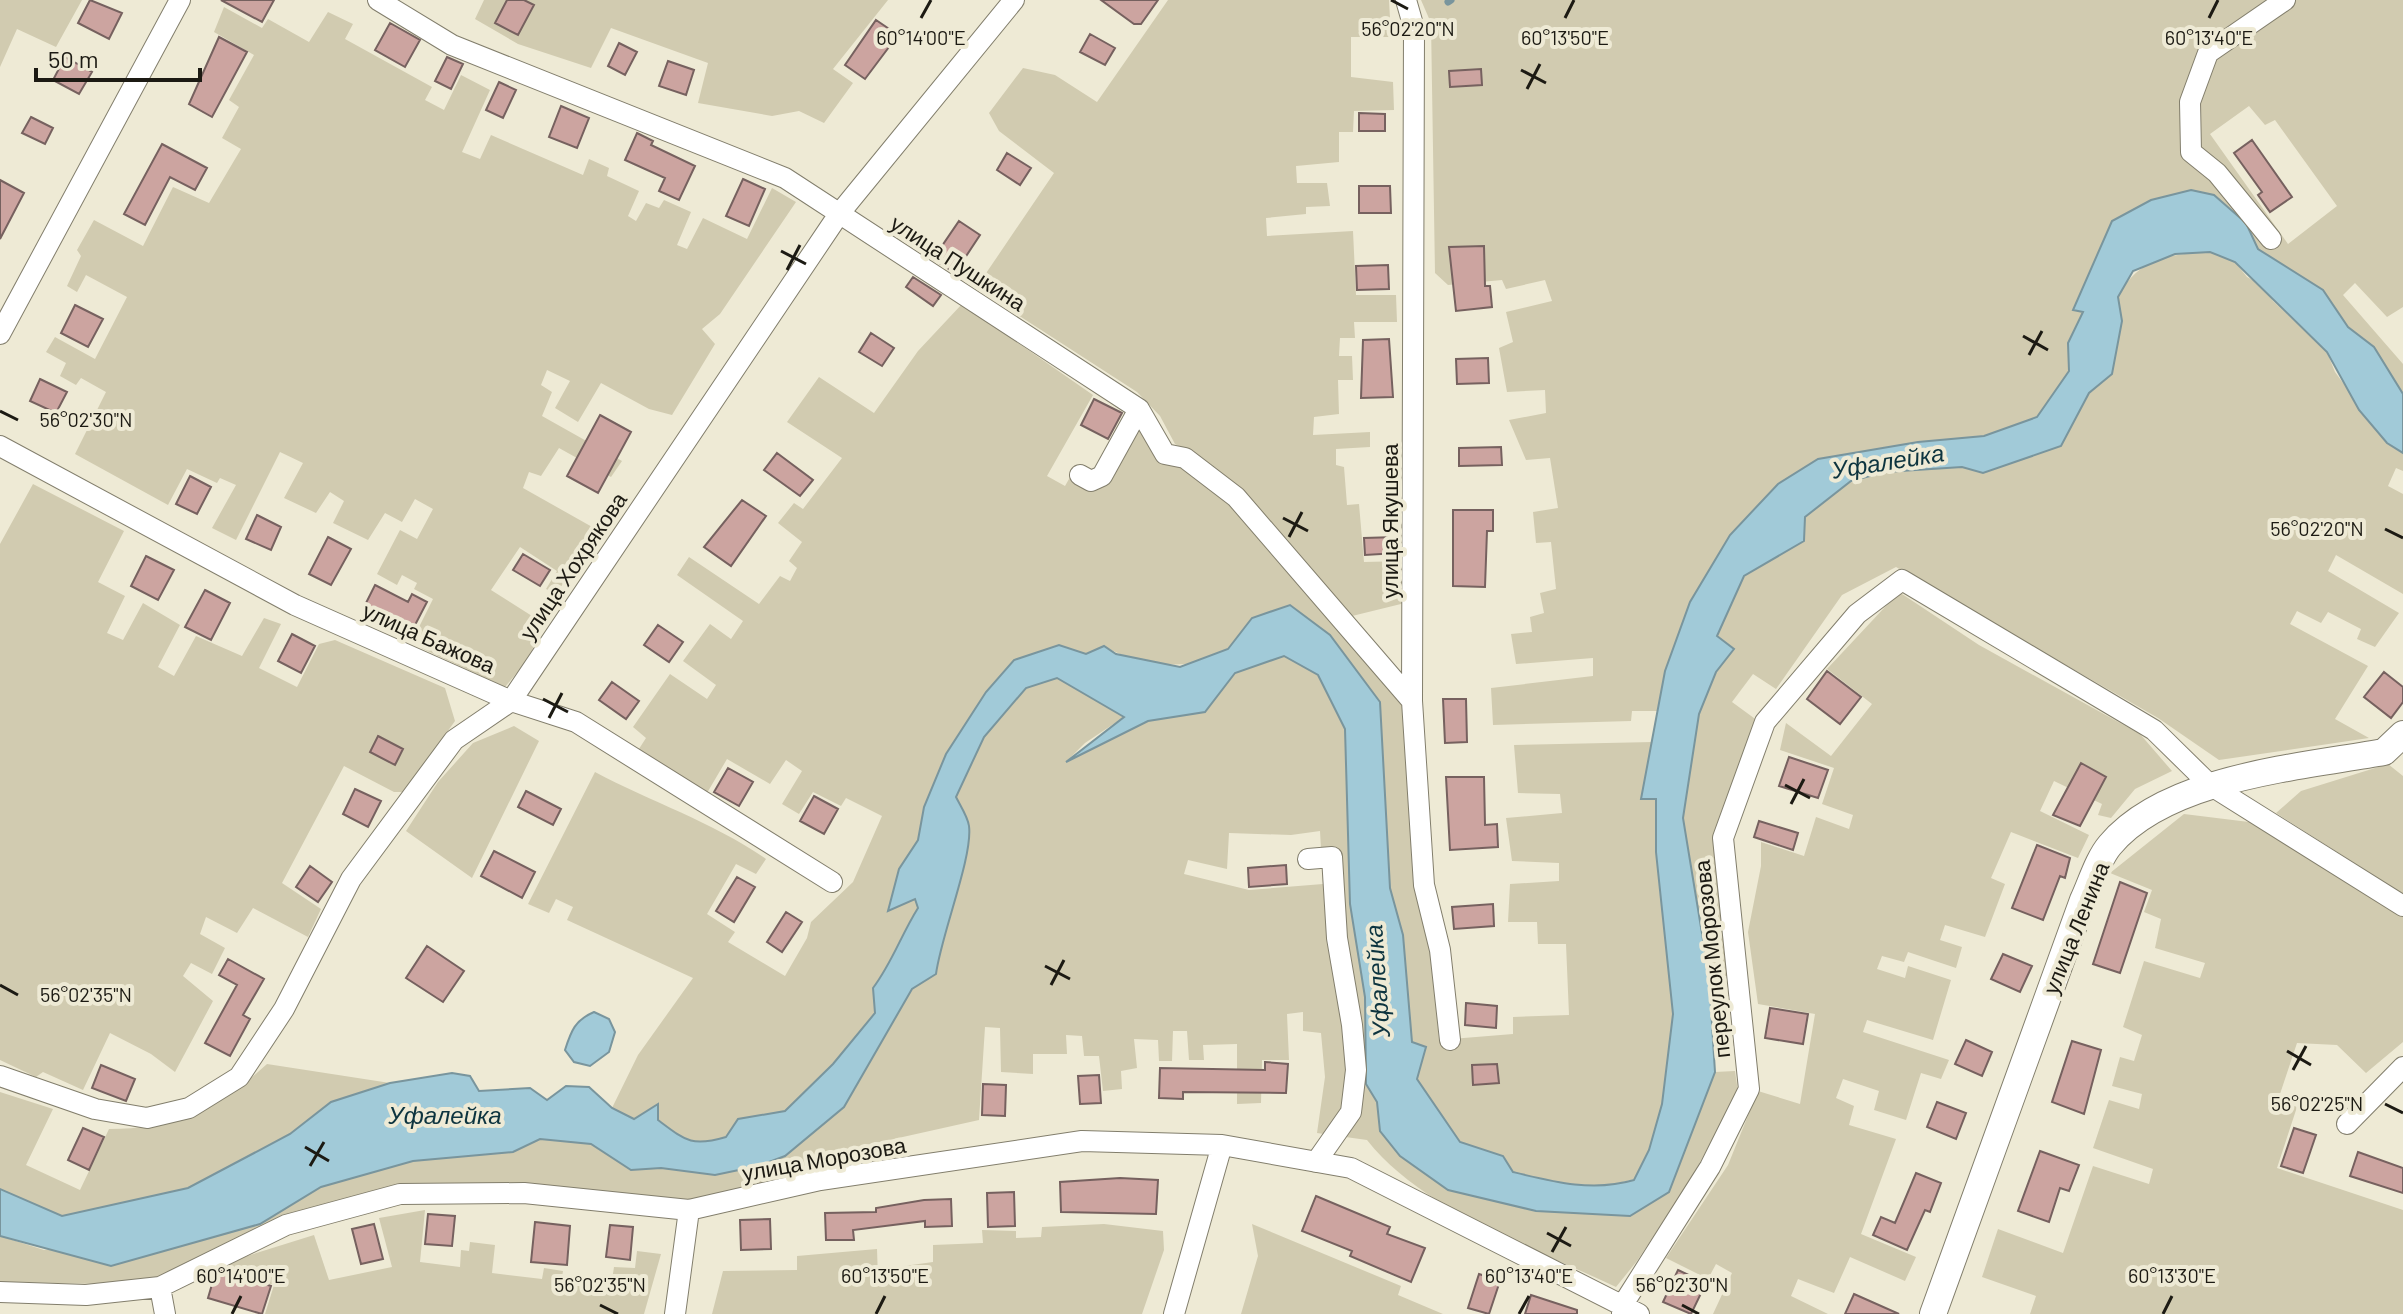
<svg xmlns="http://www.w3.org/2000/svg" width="2403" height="1314" viewBox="0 0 2403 1314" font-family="Barlow,sans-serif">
<rect width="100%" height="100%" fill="#eeead5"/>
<!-- green -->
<path fill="#d1cbb0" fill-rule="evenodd" d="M0,0H82L56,47L17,29L0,67Z
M484,0H888L833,69L853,83L824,123L799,111L772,116L698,103L708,63L611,28L591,68L518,44L475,19Z
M1168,0H1389L1391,37H1351V77L1393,82L1394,110L1354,111L1353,132H1339V162L1296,166L1297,183H1327L1330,206L1306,207V214L1266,218L1267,236L1353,231L1356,295H1396L1397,322H1354L1355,338H1340L1339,356H1352L1353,380H1338L1339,414L1314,417L1313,435L1370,432V447L1336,449V465L1344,467L1347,505L1359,504L1364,562L1405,561V603L1348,617L1195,455L1175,444L1160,416L1137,392L976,288L1054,173L999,131L989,113L1023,68L1055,75L1097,102Z
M1421,0H2403V307L2387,317L2355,283L2343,295L2403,364V394L2374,347L2348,327L2323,290L2258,249L2246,223L2215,195L2073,310L2083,312L2068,343L2069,371L2037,417L1984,436L1918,442L1818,459L1778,484L1730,535L1690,602L1665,671L1657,711H1632L1631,721L1493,725L1491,688L1593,676V658L1516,664L1511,634L1532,632L1530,617L1544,613L1540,593L1556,589L1551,542L1536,543L1533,512L1558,508L1550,458L1526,460L1509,420L1546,413L1545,390L1507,392L1499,348L1513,342L1506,312L1552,301L1545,280L1506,289L1502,280L1448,285L1435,273L1431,23ZM2249,106L2265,125L2275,120L2337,206L2288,244L2210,134Z
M224,7L262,28L268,19L309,42L328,12L353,24L345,39L432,87L425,100L444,110L461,75L490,90L462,152L480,159L491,135L583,175L589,159L609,168L607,176L639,191L628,216L636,221L646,203L659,208L664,200L691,212L677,245L687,249L703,218L747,239L772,188L796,202L720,314L702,329L715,344L672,415L649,409L601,383L578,422L555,408L570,381L547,370L541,385L552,392L542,416L622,461L611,477L559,448L541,476L529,472L523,488L594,528L557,594L546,589L557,571L520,547L491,590L543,623L529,658L505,687L421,648L415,635L433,599L414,589L417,583L402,575L397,585L377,574L400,530L417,539L433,509L415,499L402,522L385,513L368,540L333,523L344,501L330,492L316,513L284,498L303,463L280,452L236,540L212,528L236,485L220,478L217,483L187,469L168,505L75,454L106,392L81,378L76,385L60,376L66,363L46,352L55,337L95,359L127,297L86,275L77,292L67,286L81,256L77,250L94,220L143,246L173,187L209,203L241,149L222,138L239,107L229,100L254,55L214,32Z
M2210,252L2235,262L2247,277L2262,285L2273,301L2327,352L2335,372L2387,443L2403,453V471L2396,468L2388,486L2403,494V594L2336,555L2328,571L2399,613L2375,647L2357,639L2361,629L2328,612L2321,623L2297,611L2290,624L2368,666L2335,719L2369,738L2219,760L2158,718L1896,567L1842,595L1776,689L1753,674L1732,702L1758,721L1715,835L1729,976H1709L1683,819L1699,714L1716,672L1734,649L1717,636L1744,576L1804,541L1805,517L1851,481L1885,472L1962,467L1983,473L2061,446L2089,393L2112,374L2122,321L2117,297C2141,257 2165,255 2210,252Z
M962,304L1093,395L1047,476L1065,486L1077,465L1094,473L1127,414L1160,459L1182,466L1234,505L1403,704L1414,887L1431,950L1439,1040L1513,1034V1017L1569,1015L1566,944H1538L1537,922H1508L1510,884L1559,881V863L1512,861L1506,818L1562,813L1560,794L1518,793L1514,745L1653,742L1641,799L1656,798V852L1673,1014L1662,1104L1649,1150L1634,1179C1593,1192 1555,1182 1513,1172L1503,1156L1460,1142L1417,1079L1425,1048L1412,1042L1403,935L1390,888L1380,702L1330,635L1252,618C1245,627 1238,640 1229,648C1199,674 1136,666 1104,646L1086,654L1059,645L1014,660L986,692L946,754L924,807L918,840L899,869L888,910L915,898L918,908C901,935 892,963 873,988L875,1012L833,1064L785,1111L738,1119L727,1137C692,1147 686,1141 658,1120V1105L634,1119L612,1108L638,1055L693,978L567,920L573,907L556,899L549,913L528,904L595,772C651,802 713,822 766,859L756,874L736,864L707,914L735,932L728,942L785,976L807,938L811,922L853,882L882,816L846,798L841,806L813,792L799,814L782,804L802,771L786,760L770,784L727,759L707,793L637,752L646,738L633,727L670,674L707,699L716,685L683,661L710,624L731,639L743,621L677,575L689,557L759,604L780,576L790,581L797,568L789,561L802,542L778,523L794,503L803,509L842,458L787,422L819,377L874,413L918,351Z
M33,484L124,531L98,582L125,596L107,633L123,640L143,603L180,625L158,667L174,676L196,636L242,656L264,618L281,624L259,668L297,687L319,644L335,640L445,688L455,721L404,792H394L344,766L282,883L321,909L308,937L253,908L237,933L206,917L200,934L225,948L212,974L191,963L183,976L213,1001L175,1072L151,1054L110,1033L83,1090L43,1072L36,1077L0,1060V544Z
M1899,592L1979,645L2140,734L2172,771L2135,789L2111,818L2098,815L2102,804L2054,781L2040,811L2089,835L2078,858L2011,832L1991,878L2005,884L1985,937L1945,925L1940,940L1962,947L1956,968L1908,952L1904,962L1882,956L1877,969L1905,978L1908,966L1951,980L1933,1040L1867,1020L1863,1032L1949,1060L1941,1079L1921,1073L1906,1120L1874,1110L1879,1091L1843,1079L1836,1098L1854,1106L1849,1125L1896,1139L1861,1234L1916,1257L1905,1281L1850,1257L1834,1293L1798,1279L1791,1296L1828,1314H1713L1732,1273L1716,1264L1708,1279L1666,1258L1728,1165L1758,1091L1800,1104L1815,1014L1758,1004L1748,932L1761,866V842L1804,856L1816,817L1849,829L1853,815L1822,804L1834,768L1780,750L1786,723L1831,756L1872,704L1827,669Z
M1284,656L1318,675L1345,729L1350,904L1365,997L1366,1084L1377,1102L1380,1131L1400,1156L1448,1190L1536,1211L1669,1192L1715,1072L1735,1071L1738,1092L1688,1184L1637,1261L1616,1287C1534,1248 1423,1211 1367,1140L1317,1133L1325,1077L1321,1033L1303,1031V1012L1287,1014L1289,1060H1262L1261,1103L1237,1104V1044L1203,1045L1204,1060H1189L1187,1031H1173L1172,1061H1159L1158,1040L1134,1039L1137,1068L1121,1071L1122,1089L1103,1091L1099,1056H1084L1082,1036L1066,1035L1067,1054H1033V1074L1001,1072L1000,1028L985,1027L979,1120L822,1155L797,1173L690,1202L400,1187L155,1281L108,1284L0,1282V1236L44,1250L260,1224L321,1187L413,1161L513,1152L540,1139L591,1144L631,1170L661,1168L715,1175L844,1107L912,989L936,974L940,941L965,857L956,797L984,737L1026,688L1057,678L1124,717L1085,743L1068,760L1148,721L1205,712L1235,673ZM1320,831L1323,884L1249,890L1184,874L1188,860L1227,869L1229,833L1291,835Z
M514,726L539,741L472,878L406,831L438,782L473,743Z
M2388,764L2403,776V894L2276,813L2301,791Z
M2184,814L2257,823L2403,916V1042L2366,1073L2337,1045L2297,1043L2278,1100L2297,1107L2277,1168L2403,1210V1314H2030L2036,1296L1982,1277L1998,1229L2063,1253L2093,1166L2149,1184L2153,1169L2093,1148L2109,1100L2139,1109L2142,1094L2112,1086L2120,1057L2134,1061L2142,1035L2123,1027L2144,961L2200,978L2205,963L2155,948L2161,919L2144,912L2152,890L2110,873Z
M267,1064L390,1083L331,1102L290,1134L188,1188L62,1216L0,1189V1092L53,1109L26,1165L80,1190L109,1129C176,1129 219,1108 267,1064Z
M425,1210L420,1262L460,1267L461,1250L469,1251L470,1242L495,1245L492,1273L542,1279L544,1268L563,1271L561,1283L587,1287L589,1276L612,1280L614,1267L635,1268L637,1251L661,1254L644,1314H265L274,1285L215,1266L314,1235L329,1280L392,1267L379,1218Z
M1104,1224L1163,1231L1164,1250L1142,1314H712L723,1271L797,1270V1256L877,1249L878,1279L897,1278V1267L933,1262V1245L983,1243L982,1230L1016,1231V1238L1041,1237L1042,1227Z
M1252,1224L1401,1286L1398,1295L1443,1314H1241L1258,1256Z"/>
<!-- water -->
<path fill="#a1cad8" stroke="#79959d" stroke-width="2" d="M2191,190L2214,195L2246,223L2258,249L2323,290L2348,327L2374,347L2403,394V453L2387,443L2359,410L2327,352L2235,262L2210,252L2175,254L2133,271L2118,297L2122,321L2112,374L2089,393L2061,446L1983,473L1962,467L1885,472L1851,481L1805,517L1804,541L1744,576L1717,636L1734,649L1716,672L1699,714L1683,818L1709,976L1715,1072L1669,1192L1630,1216L1536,1211L1448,1190L1400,1156L1380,1131L1377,1102L1366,1084L1365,997L1350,904L1345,729L1318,675L1284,656L1235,673L1205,712L1148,721L1066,762L1124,717L1057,678L1026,688L984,737L956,797C960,805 968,817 969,826C973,857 941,935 936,974L912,989L844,1107L785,1156L758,1166L715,1175L661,1168L631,1170L591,1144L540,1139L513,1152L413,1161L321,1187L260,1224L111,1266L0,1236V1189L62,1216L188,1188L290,1134L331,1102L390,1083L452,1073L470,1076L479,1091L530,1088L547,1100L566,1086L589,1087L612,1108L634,1119L658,1104V1120C686,1141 692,1147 726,1137L738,1119L785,1111L833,1064L875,1013L873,988C892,963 901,935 918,908L915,899L888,911L899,869L918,840L924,807L946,754L986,692L1014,660L1059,645L1086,654L1104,646L1116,654L1180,667L1228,649L1252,618L1290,605L1330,635L1380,702L1390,888L1403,935L1412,1042L1426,1047L1417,1079L1460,1142L1503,1156L1513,1172C1554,1182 1593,1192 1634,1180L1649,1150L1662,1104L1673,1014L1656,852V799H1641L1665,671L1690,602L1730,535L1778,484L1818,459L1918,442L1984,436L2037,417L2069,371L2068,343L2083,312L2073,310L2112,221L2151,200Z
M594,1012L609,1019L615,1032L609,1052L590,1066L574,1062L565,1050C571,1031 575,1020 594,1012Z"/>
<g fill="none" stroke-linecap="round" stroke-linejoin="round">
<!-- stream -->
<path stroke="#79959d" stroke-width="7" d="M1448,2L1451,0"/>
</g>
<!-- building -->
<path fill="#cca4a0" stroke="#76615f" stroke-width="2" d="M90,0L122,13L109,39L78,23Z
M221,0H274L262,22Z
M507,0H524L534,5L518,35L495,23Z
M1101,0H1158L1141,24H1134Z
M876,20L898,35L865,79L845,65Z
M390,23L420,40L405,67L375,50Z
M1090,34L1115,48L1105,65L1080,52Z
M219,37L247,52L212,117L189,104Z
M619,43L637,52L625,75L608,66Z
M65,57L92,72L79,94L53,80Z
M447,57L463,64L451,89L435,81Z
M668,61L694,70L686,95L659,86Z
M1481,69L1482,85L1450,87L1449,71Z
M499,82L516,90L503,118L486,110Z
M561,106L589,118L577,148L549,137Z
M1359,113L1385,114V131H1359Z
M31,117L53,128L45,144L22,133Z
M637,133L653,141L651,145L695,166L679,200L659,191L665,178L625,160Z
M2252,140L2292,197L2270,212L2258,195L2262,192L2234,153Z
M162,144L207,168L195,190L170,177L145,225L124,214Z
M1007,153L1031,168L1020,185L997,170Z
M743,179L765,189L749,226L726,216Z
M0,180L24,193L0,239Z
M1359,186H1390L1391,213H1359Z
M959,221L980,235L955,273L933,259Z
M1484,246L1485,286H1490L1492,307L1456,311L1449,247Z
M1388,265L1389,289L1357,290L1356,266Z
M913,277L941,295L933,306L906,287Z
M75,305L103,319L88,347L61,333Z
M871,333L894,348L882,366L859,352Z
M1389,339L1393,397L1361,398L1363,340Z
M1488,358L1489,383L1457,384L1456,359Z
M40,379L67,392L56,413L30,401Z
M1094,399L1122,413L1108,439L1081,425Z
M600,415L631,432L598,493L567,476Z
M1501,447L1502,465L1459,466V448Z
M777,453L813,480L800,496L764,470Z
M190,476L211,487L197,514L176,504Z
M742,500L766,516L731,566L704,547Z
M1453,510H1493V531H1487L1485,587L1453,586Z
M257,515L281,527L271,550L246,539Z
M328,537L351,549L331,585L309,574Z
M1396,537L1397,553L1365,555L1364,538Z
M523,554L550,570L540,586L513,570Z
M146,556L174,570L158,600L131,586Z
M375,585L408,602L412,594L427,602L414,627L365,605Z
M205,590L230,603L211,640L185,627Z
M658,625L683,642L669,662L644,645Z
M292,634L315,646L301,673L278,661Z
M1827,671L1861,697L1840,724L1807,699Z
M2384,672L2403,687V702L2391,718L2364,697Z
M612,682L639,701L626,719L599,700Z
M1443,699H1466L1467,742L1445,743Z
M378,736L403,749L395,765L370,752Z
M1789,757L1828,770L1818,798L1779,786Z
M2081,763L2106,777L2080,826L2053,815Z
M728,768L753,782L739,806L714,792Z
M1446,777H1484L1485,825L1497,824L1498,847L1450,850Z
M355,789L381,801L368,827L343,814Z
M526,791L561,809L553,825L518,807Z
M814,796L838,809L824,834L800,821Z
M1759,821L1798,833L1793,850L1754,837Z
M2037,845L2070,858L2065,878L2060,876L2043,920L2012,908Z
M494,851L535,872L522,898L481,876Z
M1286,865L1287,884L1249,887L1248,868Z
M310,866L332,882L318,902L296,887Z
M737,877L755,887L734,922L716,911Z
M2120,882L2147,893L2120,973L2093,964Z
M1493,904L1494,926L1454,929L1452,907Z
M786,912L802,922L782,952L767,942Z
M427,946L464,971L443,1002L406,978Z
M2003,954L2032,966L2020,992L1991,979Z
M228,959L264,979L243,1015L250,1019L230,1056L205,1043L237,985L219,975Z
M1466,1003L1497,1006L1496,1028L1465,1025Z
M1770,1008L1808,1014L1803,1044L1765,1038Z
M1966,1040L1992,1052L1982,1076L1955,1064Z
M2072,1041L2101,1050L2084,1114L2052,1102Z
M1265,1062L1288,1064L1286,1093L1183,1092V1099L1159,1098L1160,1068L1265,1070Z
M1497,1064L1499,1083L1473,1085L1472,1065Z
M101,1065L135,1079L126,1101L92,1088Z
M1099,1075L1101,1103L1080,1104L1078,1076Z
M983,1084L1006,1085L1005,1116L982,1115Z
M1937,1102L1966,1113L1956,1139L1927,1127Z
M83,1128L104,1137L89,1170L68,1160Z
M2294,1128L2316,1135L2303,1173L2281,1166Z
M2040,1151L2079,1165L2069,1191L2060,1188L2049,1222L2018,1211Z
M2358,1152L2403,1168V1193L2350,1176Z
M1916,1173L1941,1183L1930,1212L1925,1210L1907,1250L1873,1235L1881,1217L1895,1223Z
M1120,1178L1158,1180L1156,1214L1061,1212L1060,1182Z
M1014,1192L1015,1226L988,1227L987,1193Z
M1316,1196L1390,1227L1387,1234L1425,1248L1411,1282L1350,1256L1352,1251L1302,1231Z
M951,1199L952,1226L925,1227V1221L853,1230L854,1240H826L825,1213L876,1212V1208L924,1200Z
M428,1214L455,1216L452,1246L425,1244Z
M770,1219L771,1249L741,1250L740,1220Z
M535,1222L570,1226L567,1265L531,1262Z
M374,1224L383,1259L361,1264L352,1229Z
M610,1225L633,1227L630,1260L606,1257Z
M1678,1270L1706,1283L1691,1314L1663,1302Z
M222,1271L271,1286L262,1314L208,1298L215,1274Z
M1479,1274L1500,1281L1489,1314L1468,1308Z
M1854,1294L1899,1314H1845Z
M1531,1295L1577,1310V1314H1525Z"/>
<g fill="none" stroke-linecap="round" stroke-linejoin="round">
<defs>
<path id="minor" d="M378,0L452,45L785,178L1139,409L1165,454L1185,458L1236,497L1412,701
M1406,0L1414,28L1412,701L1424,885L1440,950L1450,1040
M2271,239L2217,173L2191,152L2190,102L2208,53L2285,0
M0,334L180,0
M0,446L295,605L511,701L576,722L832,882
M1080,475L1091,481L1102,476L1139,409
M1308,859L1332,857L1337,938L1352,1025L1356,1070L1351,1112L1316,1162
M0,1076L95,1109L147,1118L189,1108L239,1077L284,1009L351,879L454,740L511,701L839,214L1014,0
M2347,1124L2403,1067
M160,1287L165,1314
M0,1292L86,1295L160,1287L286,1225L400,1194L524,1193L689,1210L820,1180L1082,1141L1222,1145L1351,1168L1639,1314
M675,1314L689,1210
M1174,1314L1222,1145
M1622,1314V1306L1710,1167L1749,1089L1723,838L1765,722L1857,614L1902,580L2154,730L2210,785L2403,906"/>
<path id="tertiary" d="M1933,1314L2083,900C2091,883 2098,859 2110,845C2167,777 2301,767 2384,752L2403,734"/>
</defs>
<!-- minor casing -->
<use href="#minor" stroke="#827e6c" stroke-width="22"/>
<!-- tertiary casing -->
<use href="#tertiary" stroke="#827e6c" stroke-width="28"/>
<!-- minor -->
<use href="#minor" stroke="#fff" stroke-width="20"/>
<!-- tertiary -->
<use href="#tertiary" stroke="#fff" stroke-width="26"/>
</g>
<!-- ticks -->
<path fill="none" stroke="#1c1a13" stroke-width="3" d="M1391,0L1408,9M921,18L931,0M1565,18L1574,0M2209,18L2218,0M1521,70L1546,83M1527,89L1540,64M781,251L806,264M787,270L800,245M2023,336L2048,350M2029,355L2042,331M0,411L18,420M1283,518L1308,531M2385,529L2403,538M1289,537L1302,512M543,699L568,712M549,718L562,693M1785,785L1810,798M1791,804L1804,779M1045,966L1070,979M0,985L18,995M1051,985L1064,960M2287,1051L2311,1065M2293,1070L2306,1046M2385,1104L2403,1113M305,1147L329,1161M310,1166L324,1142M1547,1233L1571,1246M1552,1252L1566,1227M600,1305L618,1314M1682,1305L1699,1314M232,1314L241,1296M876,1314L885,1296M1519,1314L1529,1296M2163,1314L2172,1296"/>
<g text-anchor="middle" stroke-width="8" stroke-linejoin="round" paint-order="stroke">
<!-- street labels -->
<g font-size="22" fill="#1c1a13" stroke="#eeead5">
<text transform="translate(958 263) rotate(33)" y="8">улица Пушкина</text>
<text transform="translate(1390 521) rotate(-90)" y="8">улица Якушева</text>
<text transform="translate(573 566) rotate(-56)" y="8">улица Хохрякова</text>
<text transform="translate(429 638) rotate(24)" y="8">улица Бажова</text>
<text transform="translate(2076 928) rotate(-68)" y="8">улица Ленина</text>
<text transform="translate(1712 959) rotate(-96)" y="8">переулок Морозова</text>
<text transform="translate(824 1159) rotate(-10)" y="8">улица Морозова</text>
</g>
<!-- water labels -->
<g font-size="24" font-style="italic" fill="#0d343f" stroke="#eeead5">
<text transform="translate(1888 462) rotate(-9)" y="8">Уфалейка</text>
<text transform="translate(1378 981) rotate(-94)" y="8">Уфалейка</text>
<text x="445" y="1124">Уфалейка</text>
</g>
</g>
<g font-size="20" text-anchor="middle" fill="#1c1a13" stroke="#eeead5" stroke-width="8" stroke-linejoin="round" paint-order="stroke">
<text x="1408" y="36">56°02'20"N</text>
<text x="921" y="45">60°14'00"E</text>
<text x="1565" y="45">60°13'50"E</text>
<text x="2209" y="45">60°13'40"E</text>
<text x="86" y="427">56°02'30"N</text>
<text x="2317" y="536">56°02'20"N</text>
<text x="86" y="1002">56°02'35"N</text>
<text x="2317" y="1111">56°02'25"N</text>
<text x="241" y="1283">60°14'00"E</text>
<text x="885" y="1283">60°13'50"E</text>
<text x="1529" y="1283">60°13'40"E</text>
<text x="2172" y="1283">60°13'30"E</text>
<text x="600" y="1292">56°02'35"N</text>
<text x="1682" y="1292">56°02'30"N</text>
</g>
<!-- scale -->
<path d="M36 68v12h164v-12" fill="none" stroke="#1c1a13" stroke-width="4"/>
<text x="48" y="68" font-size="24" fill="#1c1a13" stroke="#eeead5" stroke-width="6" paint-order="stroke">50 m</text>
</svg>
